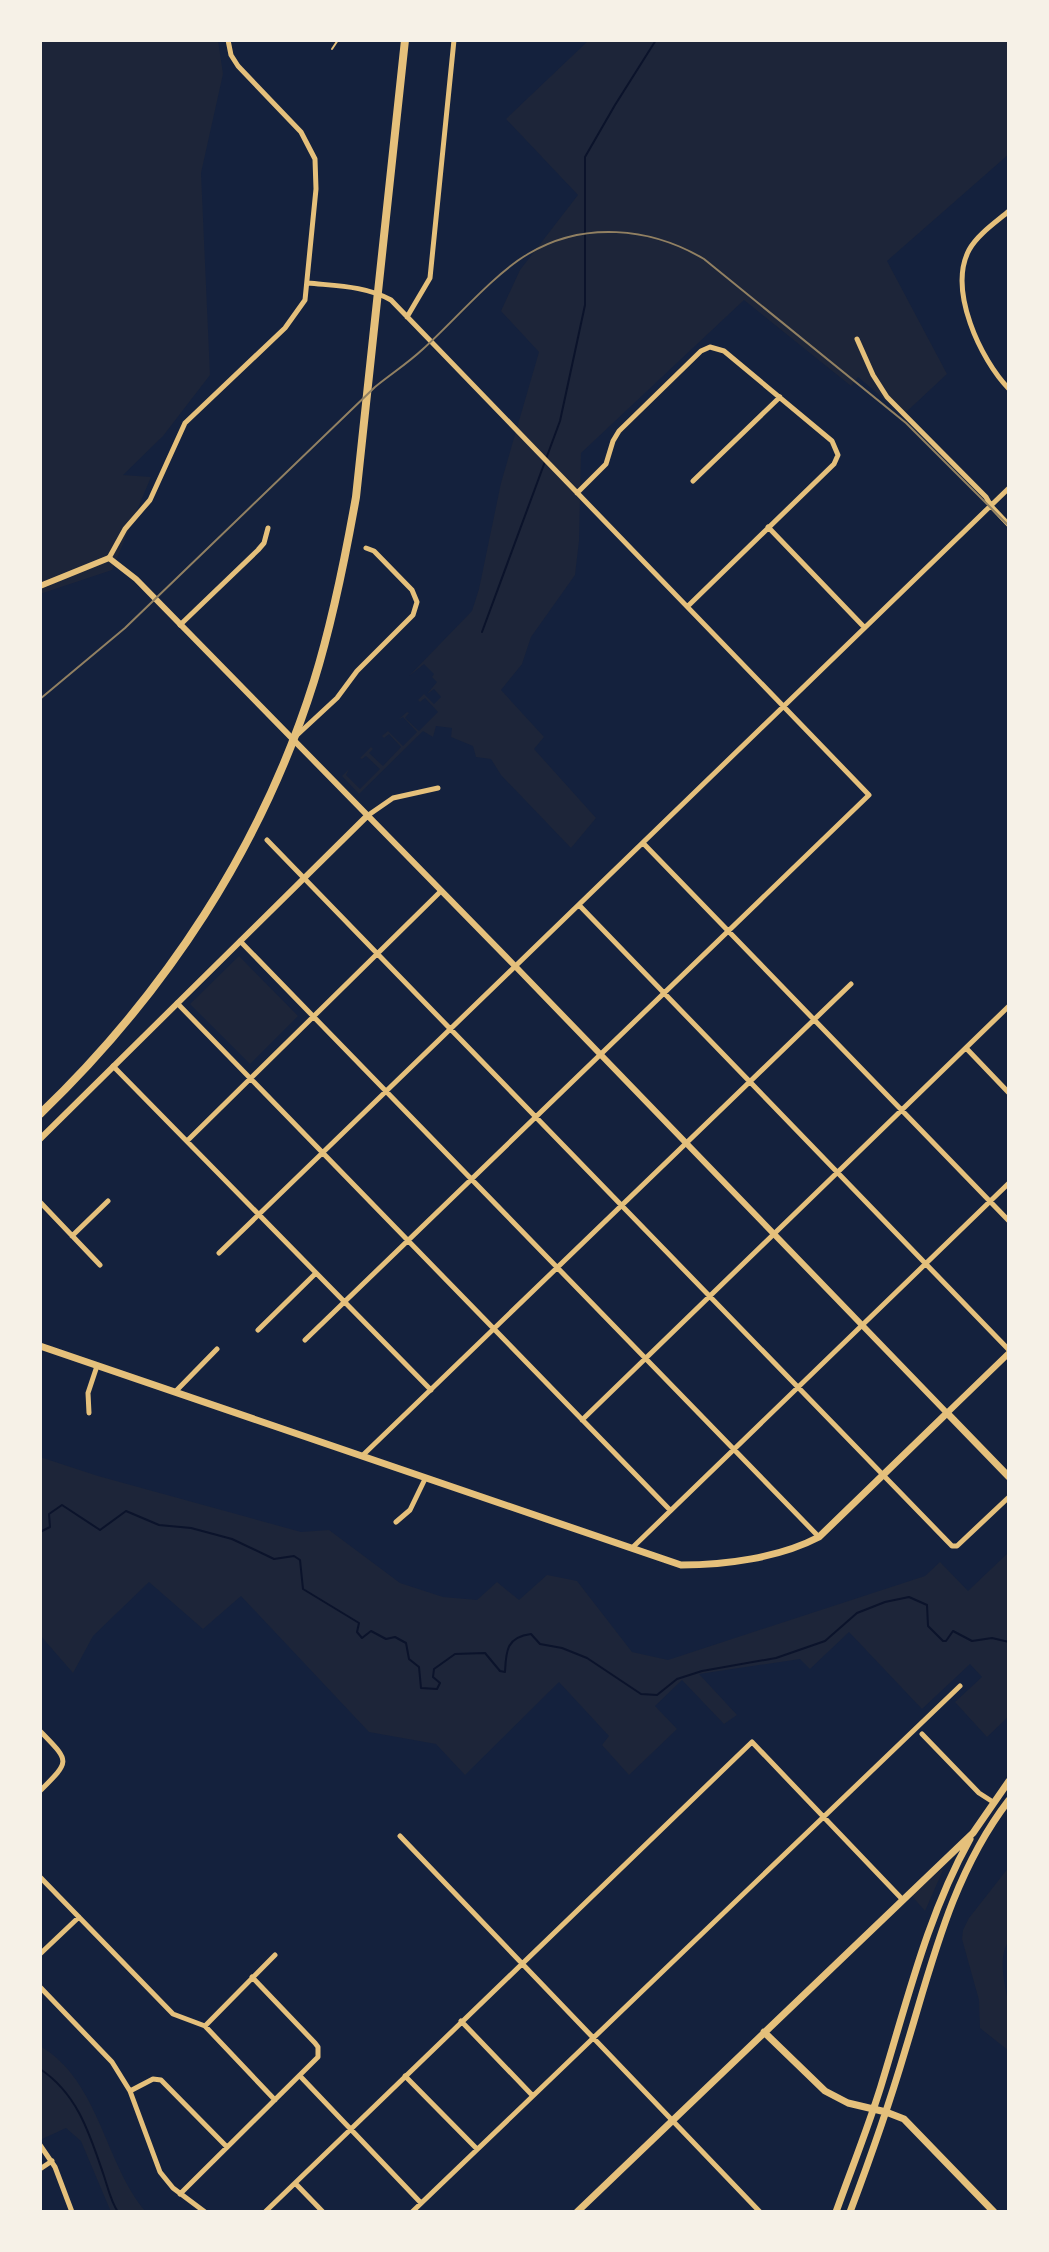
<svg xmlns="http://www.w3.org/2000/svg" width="1049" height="2252" viewBox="0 0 1049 2252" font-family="Arial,sans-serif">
<rect width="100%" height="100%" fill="#14213d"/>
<!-- green -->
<path fill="#1d2539" d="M40,40H218L223,74L201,173L210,375L163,436L123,475L151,477L112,570L40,594Z
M589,40H1009V154L887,261L947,374L903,415L858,377L851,386L744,300L581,453L579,541L575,575L531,637L522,664L501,690L544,737L534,749L596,818L571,848L501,775L491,759L476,757L473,746L451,737L452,728L436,726L433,737L423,731L359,794L342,776L349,769L346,775L360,789L380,769L366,756L362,759L360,758L371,747L373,749L369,753L383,766L401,747L389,734L384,738L382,736L388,731L403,746L417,732L403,717L398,720L407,712L409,713L405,718L419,731L438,712L425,698L420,702L418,700L424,694L434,704L441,697L434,689L427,694L437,682L432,677L434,674L424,664L409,676L472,611L479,589L501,483L539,352L501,311L520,270L578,195L506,119Z
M239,956L298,1016L250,1064L190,1004Z
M40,1457L98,1476L301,1532L329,1530L400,1583L443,1597L477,1600L497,1582L519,1600L547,1575L577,1581L632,1652L668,1660L925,1576L940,1562L968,1591L1009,1552V1716L987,1737L955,1702L982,1677L970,1664L922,1709L849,1632L810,1669L800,1659L699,1674L737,1715L724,1724L682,1680L655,1706L677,1729L629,1775L602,1745L609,1736L559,1682L465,1775L436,1744L369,1732L241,1596L203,1629L149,1582L93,1636L73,1673L40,1635Z
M1009,1867V1941C997,1957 1005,1986 1009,2005C1012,2019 1009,2037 1009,2051L980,2028L979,2000L962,1939L963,1930L969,1918Z
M942,1869L943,1870L925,1911L911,1895Z
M40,2046C100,2081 104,2163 146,2212H111L81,2141L66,2128L40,2140Z"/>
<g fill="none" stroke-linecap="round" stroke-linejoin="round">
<!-- stream -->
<path stroke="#0b132b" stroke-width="2" d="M482,632L560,421L585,305V157L615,105L656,40
M40,1532L50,1527L49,1514L62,1505L100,1530L126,1511L159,1525L191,1528L232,1539L274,1559L294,1556L300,1560L303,1589L359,1623L357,1632L362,1638L371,1631L386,1639L395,1637L406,1643L409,1659L419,1667L421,1688L437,1689L440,1683L433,1677L434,1669L455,1654L485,1653L500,1671L505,1672C506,1652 506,1637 531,1634L540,1644L562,1648L587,1658L641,1694L657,1695L677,1679L702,1671L776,1658L825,1641L857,1613L885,1602L909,1597L927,1605L928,1626L943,1641H946L953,1631L972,1641L992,1638L1009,1642
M40,2069C78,2094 90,2135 104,2176C108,2188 111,2202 118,2212"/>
<!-- service -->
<path stroke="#e5c07b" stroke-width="2" d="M332,49L338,40"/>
<!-- minor -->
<path stroke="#e5c07b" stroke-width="5" d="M1009,211C996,222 977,235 969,250C948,290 980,359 1009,389
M407,317L430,278L454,40
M857,339L873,375L887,397L986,497L991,506L1009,525
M693,481L780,397
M577,493L606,464L613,441L619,431L701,351L710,347L724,351L832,441L838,455L834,464L688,606
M768,527L864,627
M109,558L125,529L150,500L185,423L285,328L305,300L316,189L315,159L301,132L238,66L231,55L228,40
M180,625L258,550L264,543L268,528
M296,736L337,698L357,671L413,615L417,602L412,590L374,551L366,548
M367,816L393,798L438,788
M267,840L952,1546H957L1009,1497
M643,843L1009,1221
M579,905L1009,1350
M240,941L819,1537
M177,1003L670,1510
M966,1048L1009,1093
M113,1066L431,1390
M187,1141L441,891
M40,1202L100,1265
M72,1236L108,1201
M219,1253L1009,488
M258,1330L316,1273
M305,1340L869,795L391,300C366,286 337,286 308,283
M175,1392L217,1349
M89,1413L88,1393L97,1366
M582,1420L1009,1006
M362,1456L851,984
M396,1522L410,1510L425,1479
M632,1548L1009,1183
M40,1731C70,1762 71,1760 40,1791
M922,1734L979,1793L993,1802
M400,1836L760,2212
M40,1877L173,2014L205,2026L275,2100
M40,1954L79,1917
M40,1987L112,2062L130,2091L160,2172L173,2188L205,2212
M461,2021L532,2095
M205,2026L275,1955
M300,2076L421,2203
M405,2076L477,2149
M130,2091L153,2079L161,2080L227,2147
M40,2145L55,2167L72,2212
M40,2169L52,2161
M295,2183L323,2212
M180,2194L318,2057V2047L315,2043L252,1977
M265,2212L752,1742L902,1899
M412,2212L960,1686"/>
<!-- tertiary -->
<path stroke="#e5c07b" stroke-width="6" d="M40,586L109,558L136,579L515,966L947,1413L1009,1353
M40,1139L367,816"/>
<!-- secondary -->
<path stroke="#e5c07b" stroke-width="7" d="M40,1346L681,1565C725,1565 779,1558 819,1537L947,1413L1009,1477
M886,2112L904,2119L994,2212"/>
<!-- primary -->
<path stroke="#e5c07b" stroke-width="7" d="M764,2032L825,2091L848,2103L886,2112
M577,2212L973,1833L1009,1781
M836,2212C851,2170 868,2128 881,2086C907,2002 927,1916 970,1839
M850,2212C870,2159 889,2105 905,2051C932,1963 952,1874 1009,1800"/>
<!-- trunk -->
<path stroke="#e5c07b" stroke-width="8" d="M40,1114C165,994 262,847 314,681C333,620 345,559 356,497L405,40"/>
<!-- rail -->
<path stroke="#918062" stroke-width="2" d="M40,699L125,628L375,387C391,374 408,363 423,349C454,321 494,274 528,254C583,221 650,227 704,259L906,423L1009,526"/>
</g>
<!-- border -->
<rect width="1049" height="2252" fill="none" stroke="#f6f1e7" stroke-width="84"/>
</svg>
